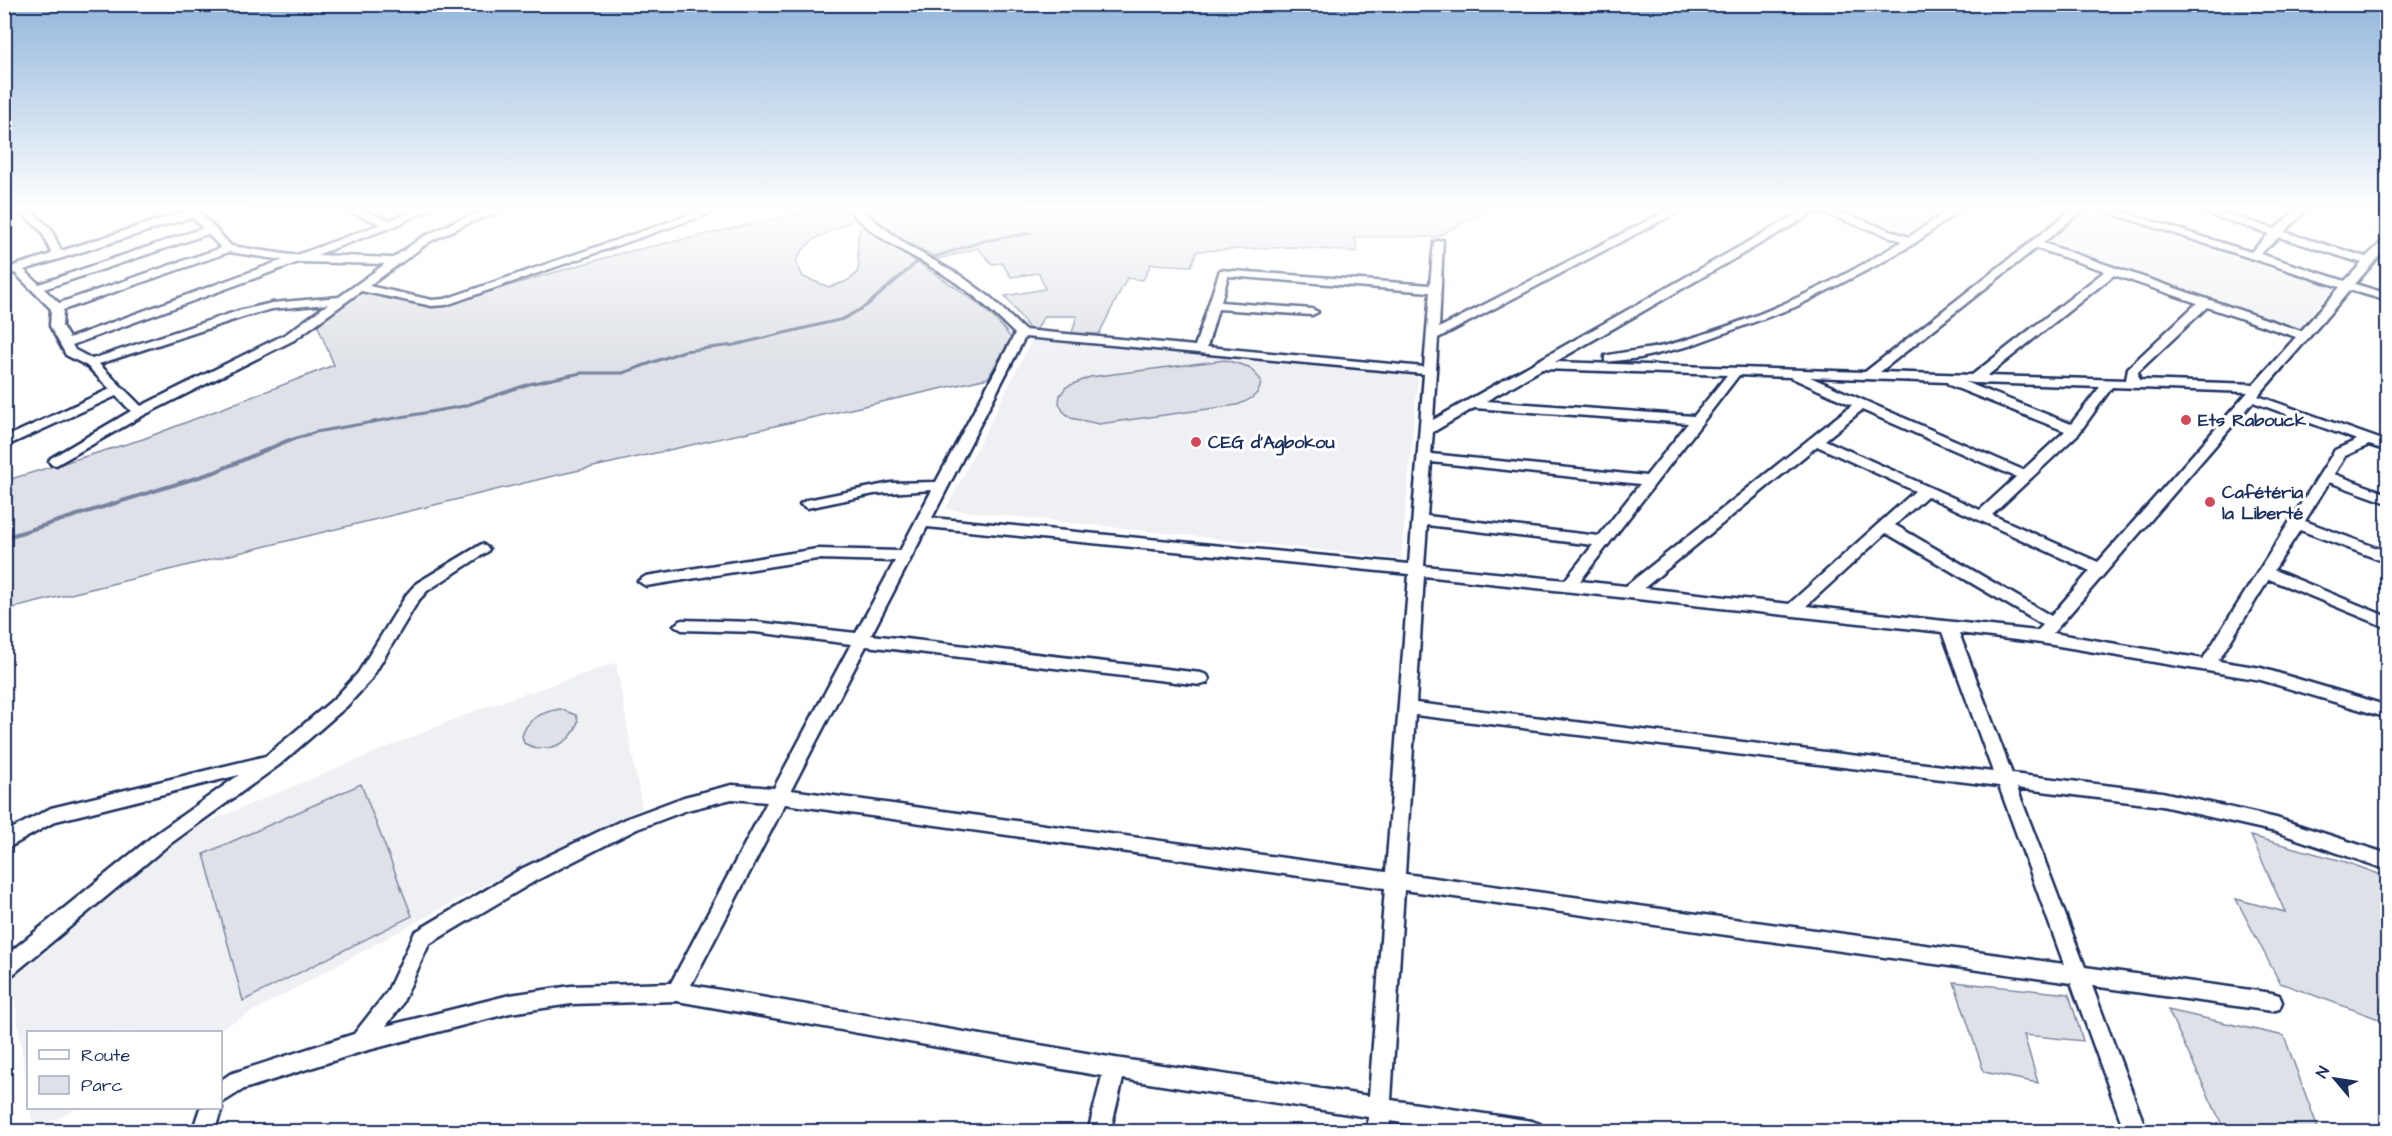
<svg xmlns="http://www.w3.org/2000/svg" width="2392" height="1136" viewBox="0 0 2392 1136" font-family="'Architects Daughter',sans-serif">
<rect width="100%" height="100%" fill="#fff"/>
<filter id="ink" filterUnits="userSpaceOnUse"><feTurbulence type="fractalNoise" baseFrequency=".0167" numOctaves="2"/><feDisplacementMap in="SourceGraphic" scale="12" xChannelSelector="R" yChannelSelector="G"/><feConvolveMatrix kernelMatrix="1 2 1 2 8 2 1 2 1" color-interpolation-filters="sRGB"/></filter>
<g filter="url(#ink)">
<!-- built -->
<path fill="#eff0f4" d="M1827,208H1951L1907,237Z
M2082,208H2094L2336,285L2294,334L2039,245Z
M1032,340L1418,375L1401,559L946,509Z
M616,663L642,808L479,888L215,1032H28V1096L12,980L191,829L477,710Z
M30,1108H77L34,1131Z"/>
<!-- green -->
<path fill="#dee1e7" stroke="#7c88a2" stroke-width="1.5" d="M823,208H844L858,217C836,231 806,235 796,262L803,277L829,287C878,274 849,261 860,229L867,224C882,236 896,249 912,259C948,283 985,302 1011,338L988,378L549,477L5,610L4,481L143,439L334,365L317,324L363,292L436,307L618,254Z
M862,208H1493L1436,237H1355L1357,252L1294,247L1197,251L1191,266L1151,264L1143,280L1127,278L1099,334L1072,333L1077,316H1044L1037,329L1030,330L1005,296L1045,289L1039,273L1011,277L1002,263L992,264L978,248L939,259L900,238Z
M1225,360L1249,367L1261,380C1261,395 1250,400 1237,405L1099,424L1071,418L1063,411L1059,403L1060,395L1066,387L1090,377Z
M560,709L576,715L578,721C574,744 544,756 524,743L522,736C527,718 543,712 560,709Z
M361,784L412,916L243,1001L204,854Z
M2251,836L2346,862L2387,877V1022L2280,983L2236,899L2285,912Z
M1954,982L2069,994L2083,1041L2024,1035L2038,1083L1984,1072Z
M2168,1010L2284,1036L2319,1131H2225Z"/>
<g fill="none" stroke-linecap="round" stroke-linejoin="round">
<!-- stream-far1 -->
<path stroke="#77839f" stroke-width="3" d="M284,442L316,432L464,406L529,384L581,373H623L684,351L734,345L843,319L866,306L916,263L983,241L1031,233"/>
<!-- stream -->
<path stroke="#77839f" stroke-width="4" d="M4,538L215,472L289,440"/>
<defs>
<path id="minor" d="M17,208H28L51,229L61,251L187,211L185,208H196L231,246L291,255H297L381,224L339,208H354L390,220L418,208H431L395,226L316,255L393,258L421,238L458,220L494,208H509L466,224L429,242L369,286L432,300L445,299L710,208H725L446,305L432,306L361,291L294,340L144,415L56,465L51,464L49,461L51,458L131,411L116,396L4,447V438L110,389L87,366L66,355L50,326L51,309L15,273L4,276V269L52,254L42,232ZM192,217L203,228L39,284L24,270ZM208,234L221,248L59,303L44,289ZM229,252L283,260L69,338L62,326L63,310ZM299,262L385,264L339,297L272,303L238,311L92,359L75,350L72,345ZM328,304L286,334L141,406L99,364L246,316L272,309Z
M847,208H858L908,246L961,276L991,298L1024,330L1195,346L1220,270L1430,285L1434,242L1443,240L1439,328L1672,208H1685L1438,338L1433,420L1808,208H1828L1909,237L1951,208H1963L1915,243L1879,264L1795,307L1689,346L1640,358L1605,362V356C1625,351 1647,350 1668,345C1750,322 1830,287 1902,241L1817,211L1555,362L1865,372L2074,208H2085L2043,243L2301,331L2340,287L2095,208H2110L2251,252L2269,234L2190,208H2205L2275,229L2298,208H2309L2284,232L2366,257L2388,236V246L2355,284L2388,294V301L2350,290L2258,396L2388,442V451L2369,445L2345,456L2334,474L2388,494V503L2329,482L2305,521L2388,552V563L2300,530L2274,570L2388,617V628L2269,579L2218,661L2261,668L2388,706V718L2261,680L2041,643L1959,633L2012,774L2162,792L2276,818L2388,854V870L2276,832L2162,806L2017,788L2085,967L2272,993L2279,995L2282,1002L2279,1009L2272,1011L2092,986L2147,1132H2125L2071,983L1404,890L1391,1100L1532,1121L1540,1124L1543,1132H1458L1390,1121L1389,1132H1367L1368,1117L1123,1079L1110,1132H1088L1102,1076L677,1001L571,1004L510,1013L361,1052L244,1089L220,1104V1081L230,1074L354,1034L387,992L415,932L521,869L625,819L684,797L732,785L774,788L851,644L755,632L682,630L674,625L682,620L755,622L856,633L895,561L817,559L646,586L638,581L646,576L817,549L900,551L932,490L874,494L807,508L800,504L807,500L891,483L936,482L1015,334C996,315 977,297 955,282C921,258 874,240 847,208ZM2279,237L2362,263L2345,281L2260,254ZM2036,248L2105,271L1972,375L1880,372ZM2114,275L2197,303L2128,368L2126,380L1987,376ZM1228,276L1430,292L1424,367L1207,347L1218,309L1312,315L1318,312L1312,309L1221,302ZM2207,307L2296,337L2254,384L2139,380L2138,372ZM1025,337L1424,374L1409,564L932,518ZM1542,369L1727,375L1694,416L1486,401ZM1739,375L1790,377L1852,405L1626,586L1580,581ZM1810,377L1947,382L1949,385L2065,431L2023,470ZM1965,382L1975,383L2100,387L2071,424ZM2112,387L2248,392L2098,562L1992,515L2079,433ZM2253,402L2357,440L2335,450L2203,659L2053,633ZM1474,408L1688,423L1646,476L1431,454L1433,432ZM1862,410L2016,477L1980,510L1825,440ZM1817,446L1915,491L1789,604L1644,588ZM1431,462L1640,484L1599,536L1427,516ZM1927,496L2090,571L2051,616L1895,525ZM1427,525L1593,545L1565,580L1424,566ZM927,527L1409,574L1386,872L791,790L866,646L1201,685L1207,683L1209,679L1207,675L1201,673L871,635ZM1886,533L2043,625L2037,631L1806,606ZM1424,576L1942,632L1993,772L1416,703ZM1415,715L1999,786L2064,964L1405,874ZM732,799L767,802L671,983L571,986L510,995L386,1026L401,1006L429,944L535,881L637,829L687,810ZM785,804L1385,888L1369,1096L1115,1058L691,985Z
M482,544L489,549L487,552L427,591L418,601L370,681L347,706L279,765L167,846L11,976L4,979V957L153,836L239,775L56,821L4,850V833L51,808L266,756L335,698L358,673L407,594L417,583Z
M220,1104L222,1108L214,1132H192L200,1108H220Z"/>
</defs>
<!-- minor casing -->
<use href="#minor" stroke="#1b2f5e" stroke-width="5"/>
<!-- minor -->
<use href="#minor" fill="#fff" fill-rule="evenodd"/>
</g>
</g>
<!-- sky -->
<linearGradient id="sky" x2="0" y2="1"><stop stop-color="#93b7dc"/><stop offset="0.57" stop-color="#fff"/><stop offset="1" stop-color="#fff" stop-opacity="0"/></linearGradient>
<rect width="2392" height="367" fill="url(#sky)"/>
<!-- markers -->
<g fill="#d1495b" stroke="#fff" stroke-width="2">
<circle cx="2186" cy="420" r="6"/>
<circle cx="1196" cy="442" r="6"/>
<circle cx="2210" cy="502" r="6"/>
</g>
<g text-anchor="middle" stroke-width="6" stroke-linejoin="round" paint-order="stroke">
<!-- poi labels -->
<g font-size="18" font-weight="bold" fill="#1b2f5e" stroke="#fff" text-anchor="start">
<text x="2198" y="426">Ets Rabouck</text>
<text x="1208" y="448">CEG d'Agbokou</text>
<text x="2222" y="498">Cafétéria<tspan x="2222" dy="21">la Liberté</tspan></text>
</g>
</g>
<!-- margin -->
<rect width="2392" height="1136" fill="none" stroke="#fff" stroke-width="24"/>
<rect x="12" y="12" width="2368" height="1112" fill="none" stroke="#1b2f5e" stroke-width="2" filter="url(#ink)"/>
<!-- legend -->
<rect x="27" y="1031" width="195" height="78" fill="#ffffff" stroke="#a4acbf" stroke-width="1.5"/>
<rect x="39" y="1050" width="30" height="9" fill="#ffffff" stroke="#a4acbf" stroke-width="1.5"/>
<text x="81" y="1061" font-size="18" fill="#1b2f5e">Route</text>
<rect x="39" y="1076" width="30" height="18" fill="#dee1e7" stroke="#a4acbf" stroke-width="1.5"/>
<text x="81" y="1091" font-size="18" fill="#1b2f5e">Parc</text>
<!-- north arrow -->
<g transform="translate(2335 1079) rotate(299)" stroke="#ffffff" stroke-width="4.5" paint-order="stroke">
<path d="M0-4.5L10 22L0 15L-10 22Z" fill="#1b2f5e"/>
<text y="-9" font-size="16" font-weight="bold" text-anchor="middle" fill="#1b2f5e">N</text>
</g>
</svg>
